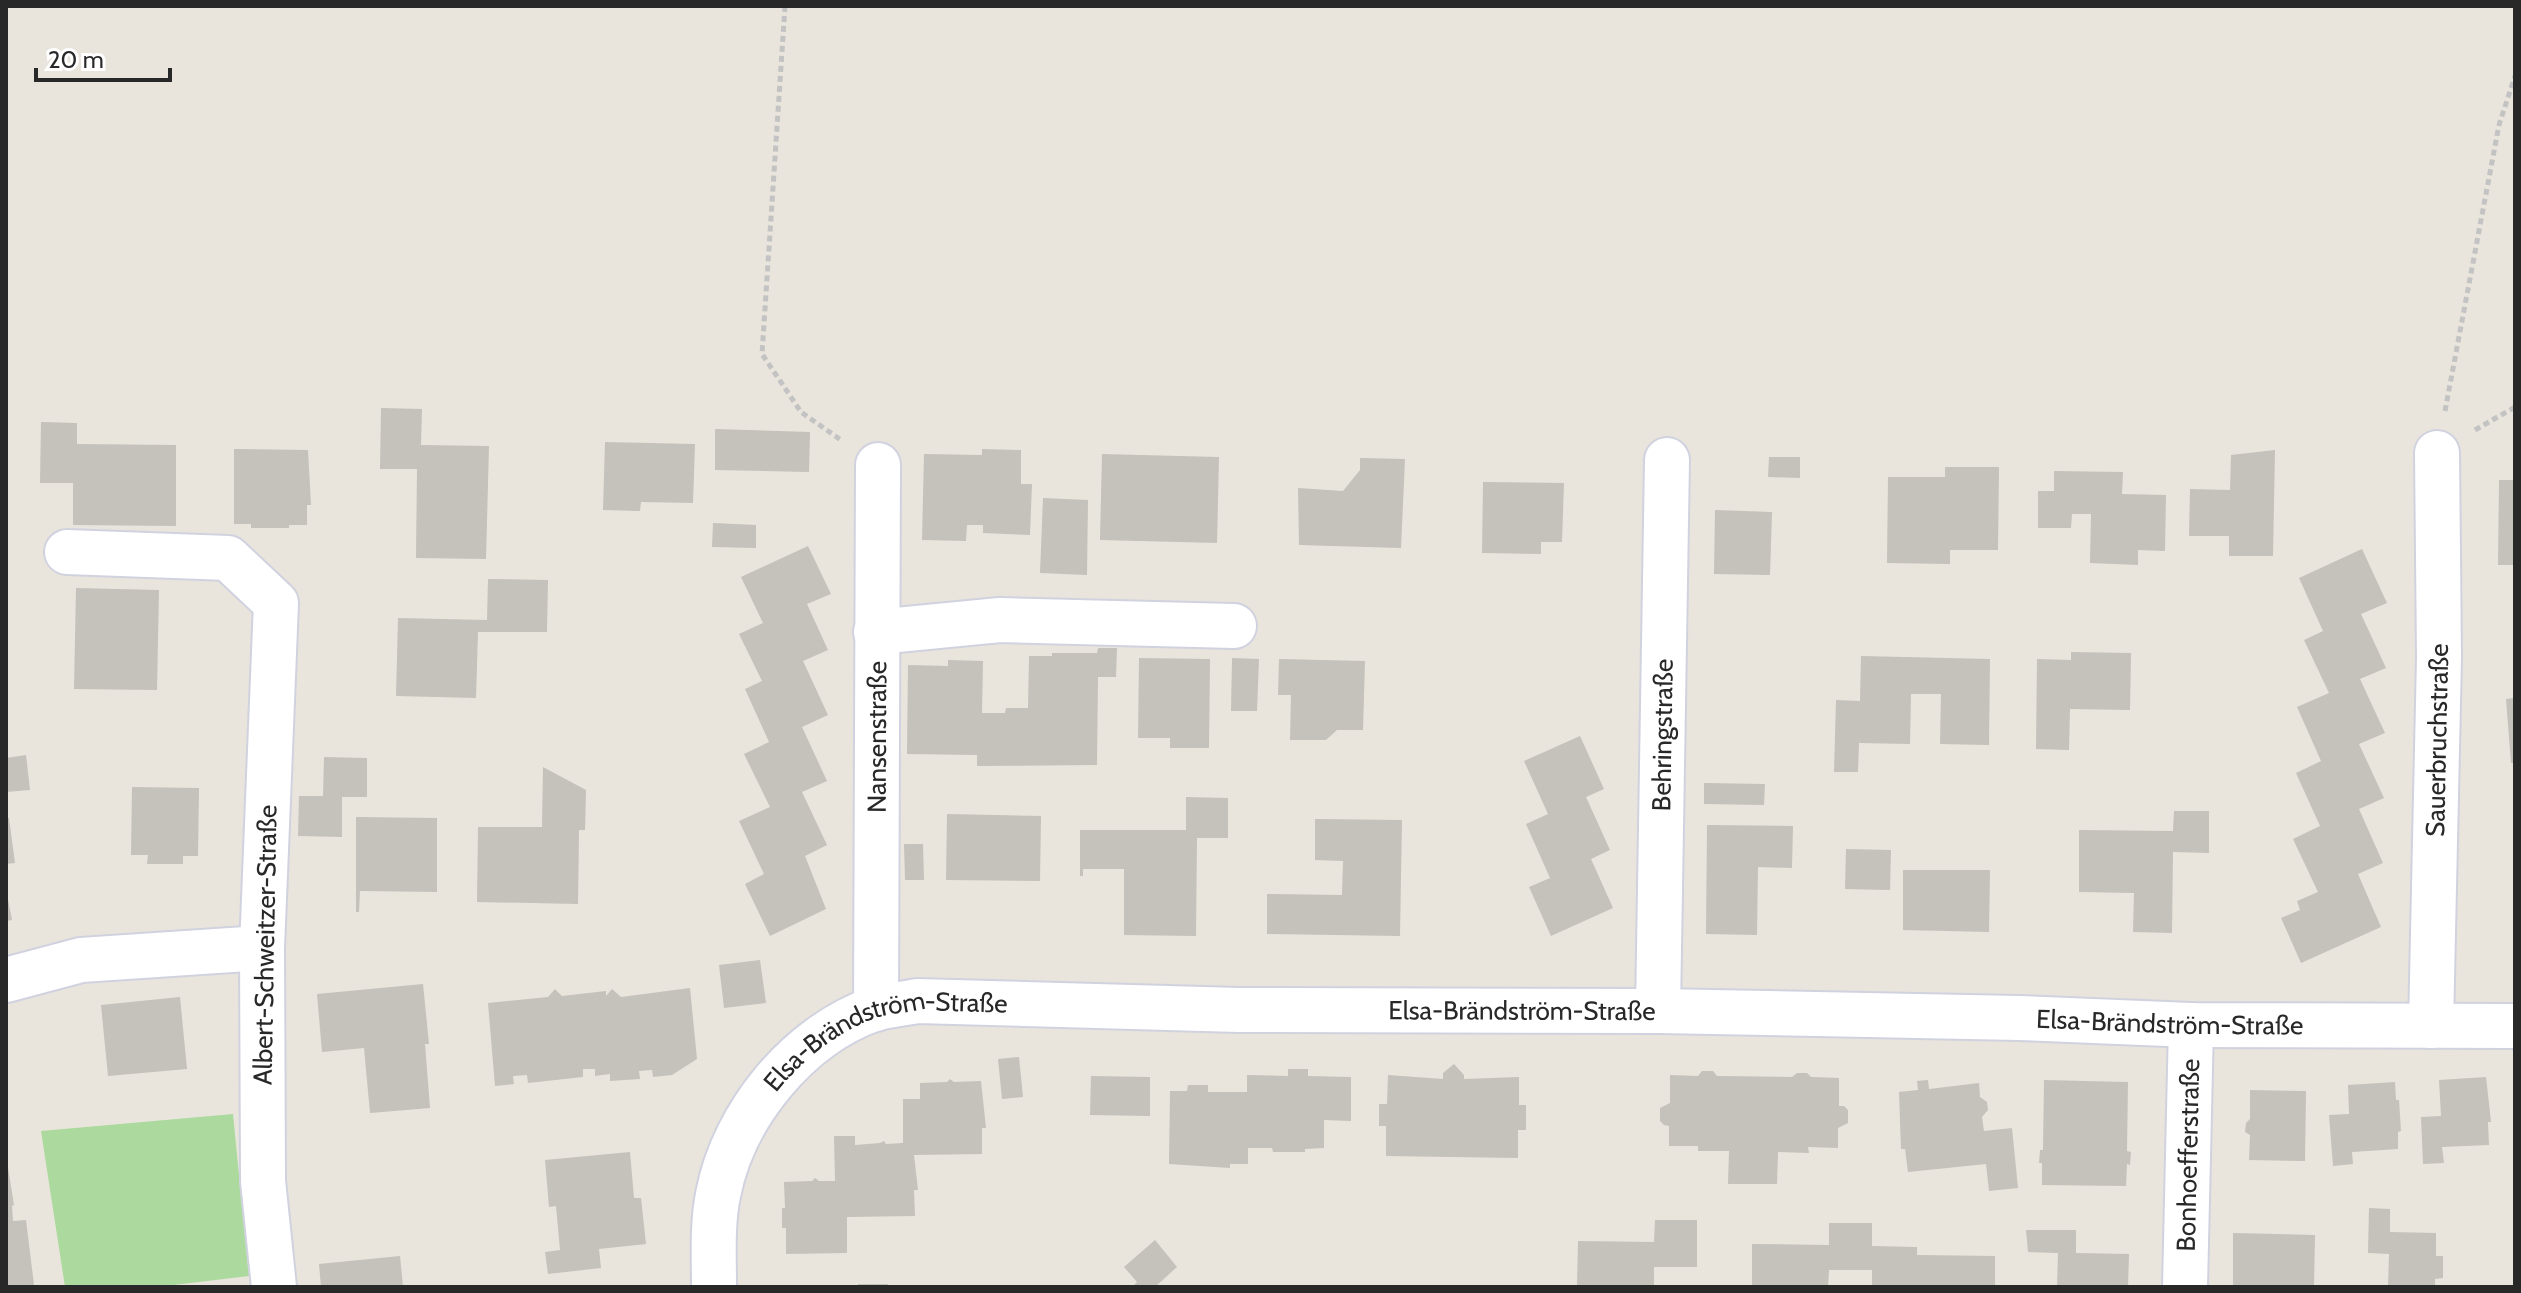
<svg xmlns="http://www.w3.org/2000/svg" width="2521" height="1293" viewBox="0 0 2521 1293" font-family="Cabin,sans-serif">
<rect width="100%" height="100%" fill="#e9e5dc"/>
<!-- green -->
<path fill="#acda9e" d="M233,1114L249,1276L157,1287H65L41,1131Z"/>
<!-- building -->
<path fill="#c5c1bb" d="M381,408L422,409L421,445L489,446L486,559L416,558L417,469H380Z
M41,422L77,423V444L176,445V526L73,525V483H40Z
M715,429L810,432L809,472L715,470Z
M605,442L695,444L693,503L641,502L640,511L603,510Z
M234,449L308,450L311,505H307V525H289V528H251V524H234Z
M982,449L1021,450V484H1032L1030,535L983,533V525H967L966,541L922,540L924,454L982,455Z
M2275,450L2273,556H2229V536H2189L2190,489L2230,490L2231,455Z
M1102,454L1219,457L1217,543L1100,540Z
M1769,457H1800V478L1768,477Z
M1360,458L1405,459L1401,548L1299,545L1298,488L1343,491L1360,470Z
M1945,467H1999L1998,550H1950V564L1887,563L1888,477H1945Z
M2054,471L2123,472L2122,494L2166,495L2165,551L2138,550V565L2090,563L2091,514H2072L2071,528H2038V491H2054Z
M2499,480H2515V565H2498Z
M1483,482L1564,483L1562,542H1541V554L1482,553Z
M1043,498L1088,500L1087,575L1040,573Z
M1715,510L1772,512L1770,575L1714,574Z
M713,523L756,525V548L712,547Z
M808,546L831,594L807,604L828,650L803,661L828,715L802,727L827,781L802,792L827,845L805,856L826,909L770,936L745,884L764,874L739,821L770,807L744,754L769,742L745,689L762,681L739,634L763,623L741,577Z
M2362,549L2387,603L2361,614L2386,668L2360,679L2385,733L2359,744L2384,798L2359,809L2383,863L2358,874L2381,927L2301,963L2281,918L2300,910L2297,901L2318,892L2293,839L2320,826L2296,773L2321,761L2297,707L2329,693L2304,640L2323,631L2299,578Z
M488,579L548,580L547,632H478L476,698L396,696L398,618L487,620Z
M76,588L159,590L157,690L74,689Z
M1098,648H1117L1116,677H1098L1097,765L977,766V755L907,754L908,665L948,666V660L983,661L982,713H1005L1006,708H1028L1029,656H1052V653H1097Z
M2071,652L2131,653L2130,710L2070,709L2069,750L2036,749L2037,659L2071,660Z
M1861,656L1990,659L1989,745L1940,744L1941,694H1911L1910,744L1859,743L1858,772H1834L1836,700L1860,701Z
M1139,658L1210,659L1209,748H1170V738H1138Z
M1232,658L1259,659L1257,711H1231Z
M1279,659L1365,661L1363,730H1337L1326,740H1290L1291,695H1278Z
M2515,698V763H2511L2506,699Z
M1580,736L1604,789L1586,797L1610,850L1591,859L1613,908L1551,936L1529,887L1550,878L1526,824L1548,814L1524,761Z
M26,755L30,790L6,792V758Z
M324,757L367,758V797H342V837L298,836L299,796H323Z
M543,767L586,790L585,830H579L578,904L477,902L478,827H542Z
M1704,783L1765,784L1764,805L1704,804Z
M132,787L199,788L198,856H183V864H147L148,855H131Z
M1186,797L1228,798V838H1197L1196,936L1124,935V869H1083V876H1080V830H1186Z
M2174,811H2209V853L2173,852L2172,933L2133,932L2134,893L2079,892V830L2173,831Z
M947,814L1041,816L1040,881L946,880Z
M356,817L437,818V892L360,891L359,912H356Z
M6,818H9L15,863L6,864Z
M1315,819L1402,820L1400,936L1267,934V894L1342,895L1343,861L1315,860Z
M1707,825L1793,826L1792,868L1758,867L1757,935L1706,934Z
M904,844H923L924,880H905Z
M1846,849L1891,850L1890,890L1845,889Z
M1903,870H1990L1989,932L1903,930Z
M6,889L12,920L6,921Z
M760,960L766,1003L724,1008L719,965Z
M423,984L429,1044H425L430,1108L370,1113L364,1048L322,1052L317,994Z
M690,988L697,1059L672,1075L653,1077L652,1070L639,1071L640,1079L610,1081V1074L595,1076V1069H583V1077L528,1083L527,1075L513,1076L514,1084L495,1086L488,1003L548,997L555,989L562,996L606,991V996L612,989L621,997Z
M180,997L187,1069L108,1076L101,1005Z
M1019,1057L1023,1097L1002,1099L998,1059Z
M1454,1064L1464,1075V1079L1519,1077V1105H1526V1130H1518V1158L1386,1156V1126H1379V1104H1387L1388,1075L1443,1079V1073Z
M1288,1069H1308V1076L1351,1077V1121L1324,1120V1148L1305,1149V1152H1273L1272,1148H1248V1164H1230V1168L1169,1164L1170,1091H1187L1188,1085H1208V1092H1247V1075L1288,1076Z
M1702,1071H1713L1717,1076L1792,1077L1797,1073H1807L1811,1077L1839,1078V1106H1844L1848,1110V1123L1838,1128V1148L1808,1147L1809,1153L1778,1152L1777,1184H1728L1729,1151H1698V1146H1669V1126L1664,1125L1660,1121V1108L1670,1103V1075L1698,1076Z
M1091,1076L1150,1077V1116L1090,1115Z
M2486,1077L2491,1122H2488L2489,1145L2442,1147L2444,1163L2423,1164L2421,1117L2441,1116L2439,1080Z
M950,1079L954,1082L981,1081L986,1128H982V1154L914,1155L918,1190H914L915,1216L847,1217V1253L786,1254V1228H782V1208H785L784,1182L812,1181L815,1178L819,1181H835L834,1136H855V1145L880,1143L884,1141L886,1144L903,1143V1099H920V1083L947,1082Z
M1928,1080L1929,1089L1979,1083L1980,1097L1987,1102L1988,1110L1982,1117L1984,1131L2012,1128L2018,1188L1989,1191L1986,1164L1908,1172L1905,1149H1901L1899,1092L1918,1090L1917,1081Z
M2044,1080L2128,1082L2127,1151L2131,1152L2130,1165L2127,1164L2126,1186L2042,1185V1163H2039L2040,1150H2043Z
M2395,1082L2396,1100H2399L2401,1131L2398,1132V1149L2352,1152L2353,1164L2333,1166L2329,1115L2349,1114L2348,1085Z
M2250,1090L2306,1091L2305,1161L2249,1160L2250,1135L2245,1132L2246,1123L2250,1119Z
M630,1152L634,1198H641L646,1244L599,1249L601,1268L548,1274L545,1252L560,1250L556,1206L549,1207L545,1160Z
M6,1155L14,1205L12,1206L13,1221L26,1220L34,1285L6,1287Z
M2369,1208L2390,1209V1232L2436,1233V1256H2443V1278L2435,1279V1287H2388L2389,1254L2368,1253Z
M1655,1220H1697V1267H1654V1287H1577L1578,1241L1654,1242Z
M1829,1223H1872V1246L1917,1247V1255L1995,1256V1287H1872V1270H1829L1828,1287H1752V1244L1829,1245Z
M2026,1230H2076V1253L2129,1254L2128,1287H2057L2058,1253L2028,1252Z
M2233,1233L2315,1235L2314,1287H2233Z
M1155,1240L1177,1267L1155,1287H1132L1137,1282L1124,1267Z
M400,1256L403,1287H321L319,1264Z
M858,1284H888V1287H858Z"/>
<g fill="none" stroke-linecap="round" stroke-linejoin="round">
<defs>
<g id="minor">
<path d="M67,552L228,558L276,603L262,948L263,1181L274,1287"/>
<path d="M876,632L1000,620L1234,626"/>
<path d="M6,980L81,960L262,948"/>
<path id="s1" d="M876,1009L878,465"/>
<path id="s2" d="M1658,1011L1667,460"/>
<path id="s3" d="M2431,1026L2439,657L2437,453"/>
<path id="s4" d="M714,1287C714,1257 712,1224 718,1195C733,1115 798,1036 874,1009C887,1005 903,1004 917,1001L1239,1010L1658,1011L2019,1018L2191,1025L2515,1026"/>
<path id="s5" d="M2185,1287L2191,1025"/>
</g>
</defs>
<!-- minor casing -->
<use href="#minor" stroke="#d1d2e0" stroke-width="48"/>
<!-- path -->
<path stroke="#c3c3c3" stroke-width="5" stroke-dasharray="6 4" stroke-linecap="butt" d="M785,6L762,354L801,412L841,440
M2445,411L2499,125L2515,76
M2475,430L2515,407"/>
<!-- minor -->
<use href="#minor" stroke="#fff" stroke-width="44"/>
</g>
<g text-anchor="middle" stroke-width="6" stroke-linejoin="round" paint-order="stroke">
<!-- street labels -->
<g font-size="26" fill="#282828" stroke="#fff">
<text dy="9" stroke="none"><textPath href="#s2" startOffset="276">Behringstraße</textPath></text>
<text dy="9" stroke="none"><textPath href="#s1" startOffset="272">Nansenstraße</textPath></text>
<text dy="9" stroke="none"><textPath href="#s3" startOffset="286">Sauerbruchstraße</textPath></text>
<text transform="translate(265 945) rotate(-89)" y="9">Albert-Schweitzer-Straße</text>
<text dy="9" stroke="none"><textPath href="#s4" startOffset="994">Elsa-Brändström-Straße</textPath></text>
<text dy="9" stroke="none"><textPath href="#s4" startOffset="1642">Elsa-Brändström-Straße</textPath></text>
<text dy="9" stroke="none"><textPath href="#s4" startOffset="346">Elsa-Brändström-Straße</textPath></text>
<text dy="9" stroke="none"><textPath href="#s5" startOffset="132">Bonhoefferstraße</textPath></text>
</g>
</g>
<!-- border -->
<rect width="2521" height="1293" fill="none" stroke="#282828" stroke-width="16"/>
<!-- scale -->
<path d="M36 68v12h134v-12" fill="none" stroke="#282828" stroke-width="4"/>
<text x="48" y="68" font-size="24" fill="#282828" stroke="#ffffff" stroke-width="6" paint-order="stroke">20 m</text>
</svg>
